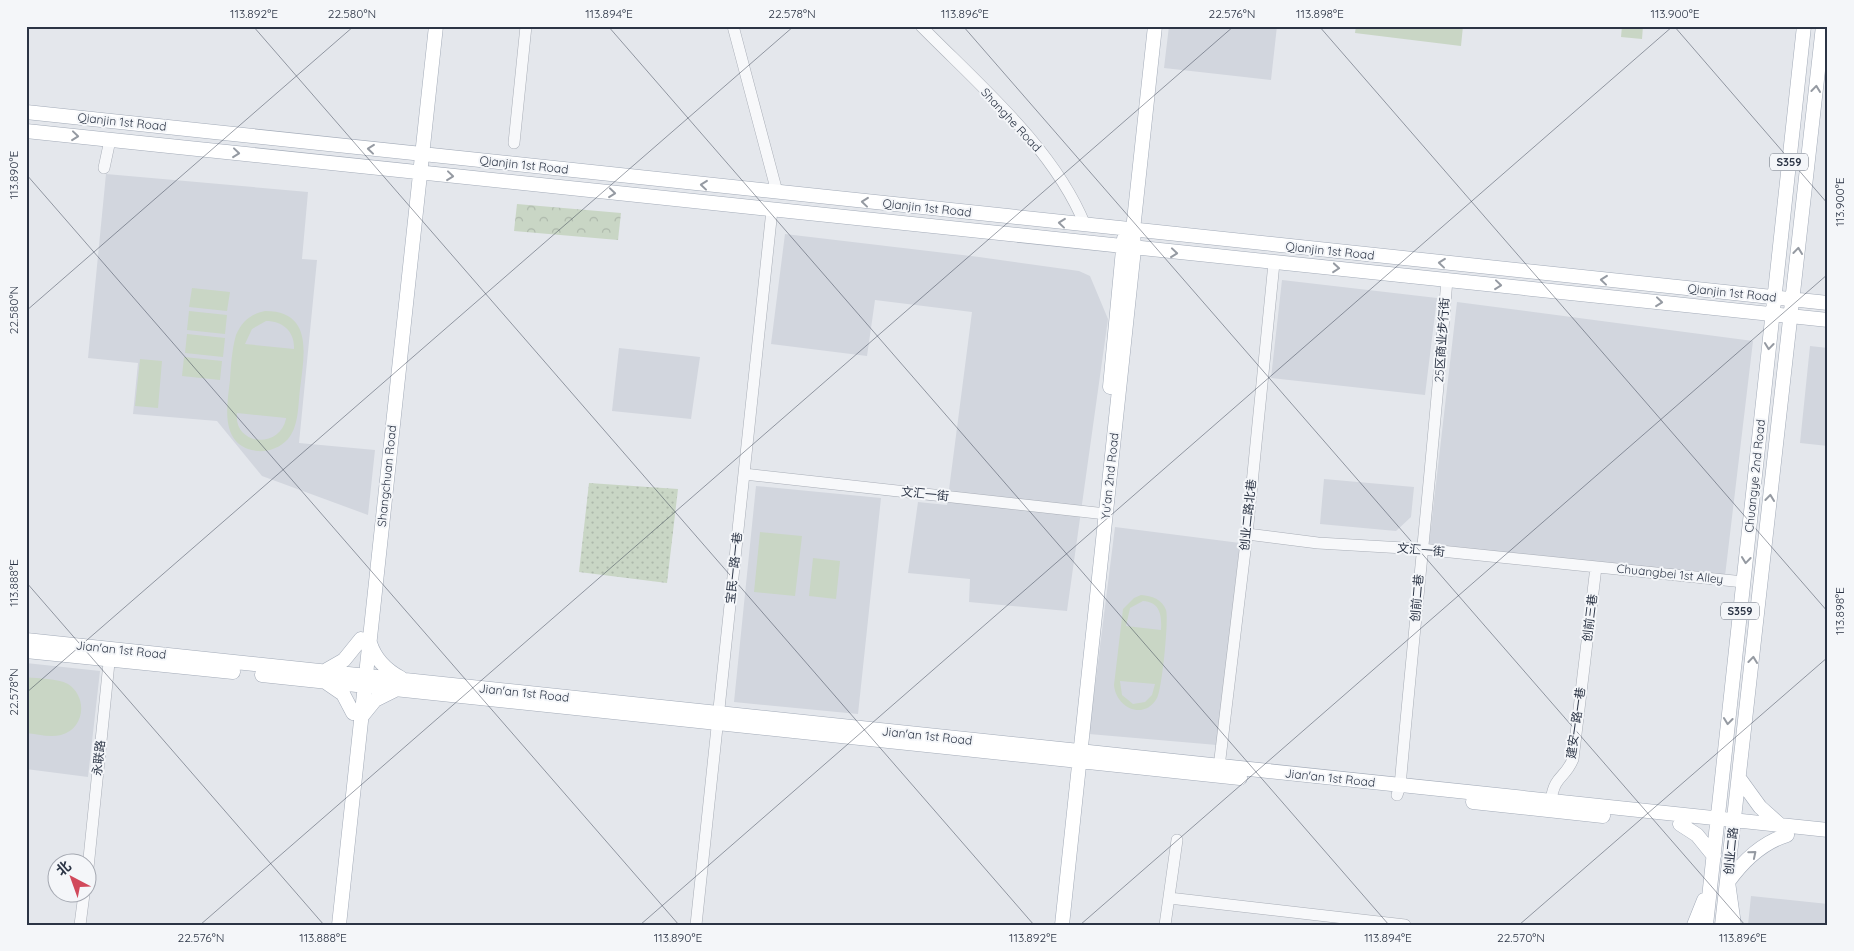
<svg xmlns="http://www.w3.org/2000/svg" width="1854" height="951" viewBox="0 0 1854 951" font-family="Quicksand,'Noto Sans SC',sans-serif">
<defs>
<pattern id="green-dots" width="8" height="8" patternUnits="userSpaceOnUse" patternTransform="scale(1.25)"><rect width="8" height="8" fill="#c9d6c5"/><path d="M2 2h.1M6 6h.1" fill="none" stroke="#adb8ab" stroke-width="1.8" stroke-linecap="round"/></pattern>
<pattern id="forest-crowns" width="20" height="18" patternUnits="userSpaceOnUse" patternTransform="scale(1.25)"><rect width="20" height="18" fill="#c9d6c5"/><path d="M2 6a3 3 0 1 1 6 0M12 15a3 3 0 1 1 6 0" fill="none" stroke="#adb8ab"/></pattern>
</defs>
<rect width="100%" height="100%" fill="#e4e7ec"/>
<!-- built -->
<path fill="#d2d6de" d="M1169,26H1277L1271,80L1164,68Z
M106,174L308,192L302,259L317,260L299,443L375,450L368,515L262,476L217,421L133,414L138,363L88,358Z
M785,234L979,257L1079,271L1090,276L1108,319L1067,611L969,602L970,579L908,573L918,502L947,505L972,312L875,300L867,356L771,344Z
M1282,280L1437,298L1425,395L1271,378Z
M1457,302L1753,341L1725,576L1429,544Z
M1810,346L1828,348V446L1800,443Z
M619,348L700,357L691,419L612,411Z
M1324,479L1414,487L1411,517L1396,531L1320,524Z
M756,486L881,498L858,714L734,702Z
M1115,527L1240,543L1217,745L1089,734Z
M26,663L100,671L88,777L26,769Z
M1751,896L1828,904V925H1748Z"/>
<!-- green -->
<path fill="url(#green-dots)" d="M589,483L678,489L667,583L579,572Z"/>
<!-- forest -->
<path fill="url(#forest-crowns)" d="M517,204L621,213L618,240L514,231Z"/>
<!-- pitch -->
<path fill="#c9d6c5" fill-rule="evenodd" d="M1356,26H1463L1461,46L1355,33Z
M1622,26H1643L1642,39L1621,37Z
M192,288L230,292L227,311L189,307Z
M189,311L227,315L225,334L187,330Z
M265,311C314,311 304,356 300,389C298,405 299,426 288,439C280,448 268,452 257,451C219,446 227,406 230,380C231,365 232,349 236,335C242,321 251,314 265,311ZM266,321C283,321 295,332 294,349L245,344L252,329ZM237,413L286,418V419C279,450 233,445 237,413Z
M187,334L225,338L223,357L185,353Z
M184,357L222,361L220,380L182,376Z
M140,359L162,361L158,408L135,406Z
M760,532L802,536L795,596L754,592Z
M813,558L840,561L836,599L809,596Z
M1141,595C1152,596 1162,599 1166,610C1169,618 1162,690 1157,698C1144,721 1116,708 1114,685L1123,609L1134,598ZM1143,601C1160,602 1162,615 1161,630L1126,626L1130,608ZM1120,681L1155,684L1152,695L1145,702L1133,704L1122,695Z
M26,677C39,679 57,678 68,684C88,697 85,729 61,735C50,738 37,734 26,733Z"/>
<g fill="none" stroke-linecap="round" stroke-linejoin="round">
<defs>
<path id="minor" d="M733,26L777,192
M921,26C979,85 1054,148 1085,225
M514,143L526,26
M104,168L110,140
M744,474L1106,514
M1247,534L1318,543L1421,549L1744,582
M1219,767L1247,534L1274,263
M1397,795L1400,786C1415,617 1434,448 1447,279
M1551,800C1555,774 1565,779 1573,759L1596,567
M88,868L110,653
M1169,898L1405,925
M80,925L84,894
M696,925L772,210
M1165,925L1177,840"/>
<path id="major" d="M26,112L1828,303
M26,131L1828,320
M1110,387L1124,239
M26,640L1828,830
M370,643C375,659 386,670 401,678
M26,651L233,672
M323,672L344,660L361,639
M262,675L1240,778
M327,683L343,694L353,713
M362,716L375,700L395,690
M1739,778L1760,807L1779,824
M1473,802L1603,816
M1680,824L1697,835L1714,856
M339,925L436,26
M1062,925L1134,249L1133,230L1155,26
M1694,925L1704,900
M1706,925L1804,26
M1722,925L1823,26
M1734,925L1728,882C1743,861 1761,843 1787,835"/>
</defs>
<!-- minor casing -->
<use href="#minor" stroke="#a9aeb7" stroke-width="12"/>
<!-- major casing -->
<use href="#major" stroke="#a3abb8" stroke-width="15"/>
<!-- minor -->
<use href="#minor" stroke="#f7f8fa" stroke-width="11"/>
<!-- major -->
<use href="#major" stroke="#fff" stroke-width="14"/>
</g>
<!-- one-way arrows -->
<defs><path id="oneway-chevron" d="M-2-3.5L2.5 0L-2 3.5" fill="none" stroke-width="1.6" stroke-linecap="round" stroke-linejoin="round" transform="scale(1.25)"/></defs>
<g stroke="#959aa2">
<use href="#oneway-chevron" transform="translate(1816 89) rotate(-84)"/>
<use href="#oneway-chevron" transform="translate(75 136) rotate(6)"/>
<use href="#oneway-chevron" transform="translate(371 149) rotate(-174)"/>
<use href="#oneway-chevron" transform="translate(236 153) rotate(6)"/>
<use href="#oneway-chevron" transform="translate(450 176) rotate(6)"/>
<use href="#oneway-chevron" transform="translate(704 185) rotate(-174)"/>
<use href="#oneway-chevron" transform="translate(612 193) rotate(6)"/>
<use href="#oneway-chevron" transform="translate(865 202) rotate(-174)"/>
<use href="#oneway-chevron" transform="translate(1062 223) rotate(-174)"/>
<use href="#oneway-chevron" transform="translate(1798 251) rotate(-84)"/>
<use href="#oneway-chevron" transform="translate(1174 253) rotate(6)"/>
<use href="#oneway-chevron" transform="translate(1442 263) rotate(-174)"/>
<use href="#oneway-chevron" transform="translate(1336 268) rotate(5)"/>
<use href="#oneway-chevron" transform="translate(1604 280) rotate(-174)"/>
<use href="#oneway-chevron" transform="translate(1498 285) rotate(6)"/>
<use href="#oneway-chevron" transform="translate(1659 302) rotate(6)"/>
<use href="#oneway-chevron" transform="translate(1769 346) rotate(96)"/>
<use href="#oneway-chevron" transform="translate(1770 498) rotate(-84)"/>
<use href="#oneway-chevron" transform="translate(1746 560) rotate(96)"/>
<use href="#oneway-chevron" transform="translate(1753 660) rotate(-84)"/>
<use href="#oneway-chevron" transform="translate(1728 721) rotate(96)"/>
<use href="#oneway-chevron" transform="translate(1753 854) rotate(-40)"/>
</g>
<!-- ticks -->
<path fill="none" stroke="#2b3445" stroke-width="1" stroke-opacity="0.45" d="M253,26L1034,925M608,26L1389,925M963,26L1745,925M1319,26L1828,612M1674,26L1828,204M26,174L679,925M26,311L354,26M26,582L324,925M26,693L794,26M200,925L1234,26M640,925L1673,26M1080,925L1828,274M1519,925L1828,657"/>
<g text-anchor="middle" stroke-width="4" stroke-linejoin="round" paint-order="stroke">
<!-- shield labels -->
<g fill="#f4f6f9" stroke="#676e7b" stroke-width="1">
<rect x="1770" y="153.5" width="38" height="17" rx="4"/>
<rect x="1721" y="602.5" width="38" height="17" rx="4"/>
</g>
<g font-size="11" font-weight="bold" fill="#2b3445">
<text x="1789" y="166">S359</text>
<text x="1740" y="615">S359</text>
</g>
<!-- street labels -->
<g font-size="12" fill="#2b3445" stroke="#f4f6f9">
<text transform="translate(1011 120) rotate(47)" y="4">Shanghe Road</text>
<text transform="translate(122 122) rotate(6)" y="4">Qianjin 1st Road</text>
<text transform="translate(524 165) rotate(6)" y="4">Qianjin 1st Road</text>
<text transform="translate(927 208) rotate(6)" y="4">Qianjin 1st Road</text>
<text transform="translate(1330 251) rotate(6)" y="4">Qianjin 1st Road</text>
<text transform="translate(1732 293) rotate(6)" y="4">Qianjin 1st Road</text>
<text transform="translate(1442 340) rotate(-86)" y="4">25区商业步行街</text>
<text transform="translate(387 476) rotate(-84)" y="4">Shangchuan Road</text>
<text transform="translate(1110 476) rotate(-84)" y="4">Yu'an 2nd Road</text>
<text transform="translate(1755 476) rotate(-84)" y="4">Chuangye 2nd Road</text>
<text transform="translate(925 494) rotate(6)" y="4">文汇一街</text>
<text transform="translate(1248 515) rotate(-84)" y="4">创业二路北巷</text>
<text transform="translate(1421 550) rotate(5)" y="4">文汇一街</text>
<text transform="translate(734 568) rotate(-84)" y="4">宝民一路一巷</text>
<text transform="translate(1670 574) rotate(6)" y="4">Chuangbei 1st Alley</text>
<text transform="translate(1417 598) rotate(-85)" y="4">创前二巷</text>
<text transform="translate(1590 618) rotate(-83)" y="4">创前三巷</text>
<text transform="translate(121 650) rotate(6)" y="4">Jian'an 1st Road</text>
<text transform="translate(524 693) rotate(6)" y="4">Jian'an 1st Road</text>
<text transform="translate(1576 723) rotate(-82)" y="4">建安一路一巷</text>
<text transform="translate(927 736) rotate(6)" y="4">Jian'an 1st Road</text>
<text transform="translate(99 758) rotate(-84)" y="4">永联路</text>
<text transform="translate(1330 778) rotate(6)" y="4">Jian'an 1st Road</text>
<text transform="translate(1731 851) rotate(-84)" y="4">创业二路</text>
</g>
</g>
<!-- border -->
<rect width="1854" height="951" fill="none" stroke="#f4f6f9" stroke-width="55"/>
<!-- north arrow -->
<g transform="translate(72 878) rotate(319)"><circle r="24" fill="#f4f6f9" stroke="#a4a8b1"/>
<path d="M0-4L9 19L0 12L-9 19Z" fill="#d1495b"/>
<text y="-8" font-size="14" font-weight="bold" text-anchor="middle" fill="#2b3445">北</text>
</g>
<rect x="28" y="28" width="1798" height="896" fill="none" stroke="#2b3445" stroke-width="2"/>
<g font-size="12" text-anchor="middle" fill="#2b3445">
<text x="254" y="18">113.892°E</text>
<text x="352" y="18">22.580°N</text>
<text x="609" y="18">113.894°E</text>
<text x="792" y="18">22.578°N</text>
<text x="965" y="18">113.896°E</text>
<text x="1232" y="18">22.576°N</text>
<text x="1320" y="18">113.898°E</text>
<text x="1675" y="18">113.900°E</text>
<text transform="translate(14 175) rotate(-90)" y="4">113.890°E</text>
<text transform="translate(1840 202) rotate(-90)" y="4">113.900°E</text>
<text transform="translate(14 310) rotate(-90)" y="4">22.580°N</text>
<text transform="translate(14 583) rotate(-90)" y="4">113.888°E</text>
<text transform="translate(1840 611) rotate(-90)" y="4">113.898°E</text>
<text transform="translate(14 692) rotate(-90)" y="4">22.578°N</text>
<text x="201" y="942">22.576°N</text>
<text x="323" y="942">113.888°E</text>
<text x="678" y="942">113.890°E</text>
<text x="1033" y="942">113.892°E</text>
<text x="1388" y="942">113.894°E</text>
<text x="1521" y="942">22.570°N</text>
<text x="1743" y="942">113.896°E</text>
</g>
</svg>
